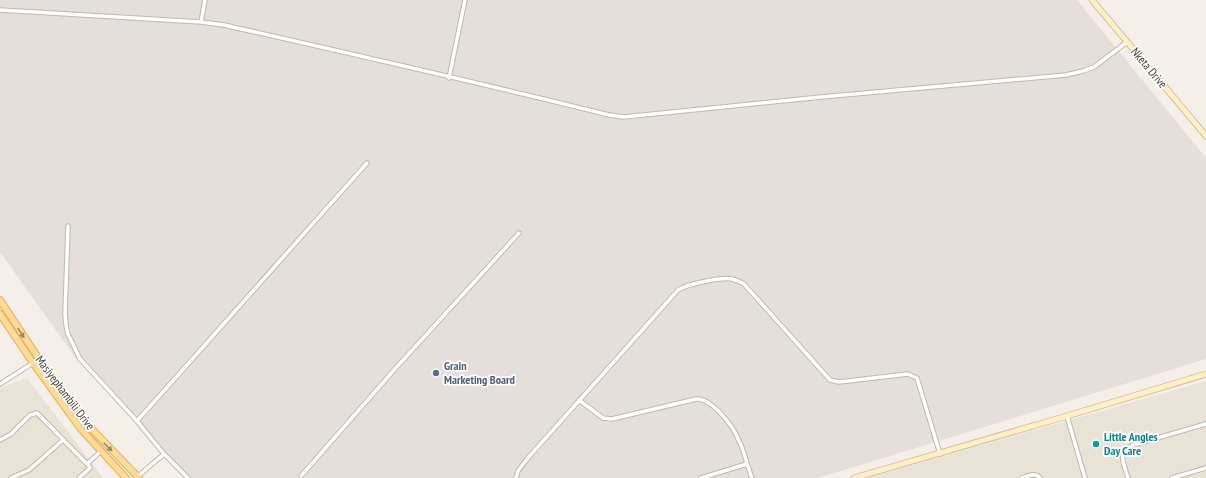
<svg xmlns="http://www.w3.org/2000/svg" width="1206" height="478" viewBox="0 0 1206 478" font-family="'PT Sans Narrow',sans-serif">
<rect width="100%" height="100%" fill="#f4f0e9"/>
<!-- residential -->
<path fill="#e8e2d7" d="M27,378L103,478H0V388Z
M1206,381V478H868Z"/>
<!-- industrial -->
<path fill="#e4dfda" d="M0,0H1077L1206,158V359L818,478H185L75,357L0,252Z"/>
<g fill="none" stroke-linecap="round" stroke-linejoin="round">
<defs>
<path id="street" d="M0,10L201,22L224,25C352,54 481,83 609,115L624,117L821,97L1066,75L1083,71L1094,67L1127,42
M201,22L205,0
M449,78L465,0
M68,226L65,314L66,325L68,334L80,359L137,421L164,454L188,478
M0,384L39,359
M579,400L603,418L612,419L696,399C712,398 734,427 739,441C743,448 745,456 747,464
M1067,416L1085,478
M137,421L367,163
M0,440L11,434L30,415L37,413L89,466L90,468L79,478
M87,464L101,451
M301,476L394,370L519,233
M137,477L164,454
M11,478L29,470L63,440
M516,478L518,471L527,459L678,290C687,284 721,277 732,279C736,280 740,282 744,284L830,380L839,382L908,374L917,378L940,454
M701,478L747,464L752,478
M1022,478C1028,476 1035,472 1040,478
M1128,478C1124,463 1116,453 1133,445L1206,424
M1172,478L1206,468"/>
<path id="secondary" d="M1092,0L1206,136
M854,478L1067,416L1206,374"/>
<path id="primary" d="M0,300L39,359L87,424L139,478
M0,314L33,363L80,428L126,478"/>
</defs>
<!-- street casing -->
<use href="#street" stroke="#c0b7ab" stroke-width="5.5"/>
<!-- secondary casing -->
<use href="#secondary" stroke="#d4c199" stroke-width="7"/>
<!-- primary casing -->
<use href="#primary" stroke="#e4b867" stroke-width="8"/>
<!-- street -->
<use href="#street" stroke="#fff" stroke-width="3.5"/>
<!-- secondary -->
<use href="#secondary" stroke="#ffefc8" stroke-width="5"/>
<!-- primary -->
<use href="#primary" stroke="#fedb98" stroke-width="5.5"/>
</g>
<!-- one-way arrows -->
<defs><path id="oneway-solid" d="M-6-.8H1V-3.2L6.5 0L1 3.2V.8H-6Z"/></defs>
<g fill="#9a8663">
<use href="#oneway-solid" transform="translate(21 333) rotate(57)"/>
<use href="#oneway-solid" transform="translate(108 447) rotate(45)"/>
</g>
<!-- markers -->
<circle fill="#5c6f8a" stroke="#fff" stroke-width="1.5" cx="436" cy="373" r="4"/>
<circle fill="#0f9aa8" stroke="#fff" stroke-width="1.5" cx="1096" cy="444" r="4"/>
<g text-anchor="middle" stroke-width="3.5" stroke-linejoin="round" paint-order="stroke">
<!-- street labels -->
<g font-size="12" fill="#484037" stroke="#fff">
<text transform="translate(1149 68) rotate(50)" y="4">Nketa Drive</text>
<text transform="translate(65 393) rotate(53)" y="4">Masiyephambili Drive</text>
</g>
<!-- service labels -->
<g font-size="12" font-weight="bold" fill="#4e5e75" stroke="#fff" text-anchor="start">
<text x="444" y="370">Grain<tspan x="444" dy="14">Marketing Board</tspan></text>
</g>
<!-- culture labels -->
<g font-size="12" font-weight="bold" fill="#0d838f" stroke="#fff" text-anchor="start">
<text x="1104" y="441">Little Angles<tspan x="1104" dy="14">Day Care</tspan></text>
</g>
</g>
</svg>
